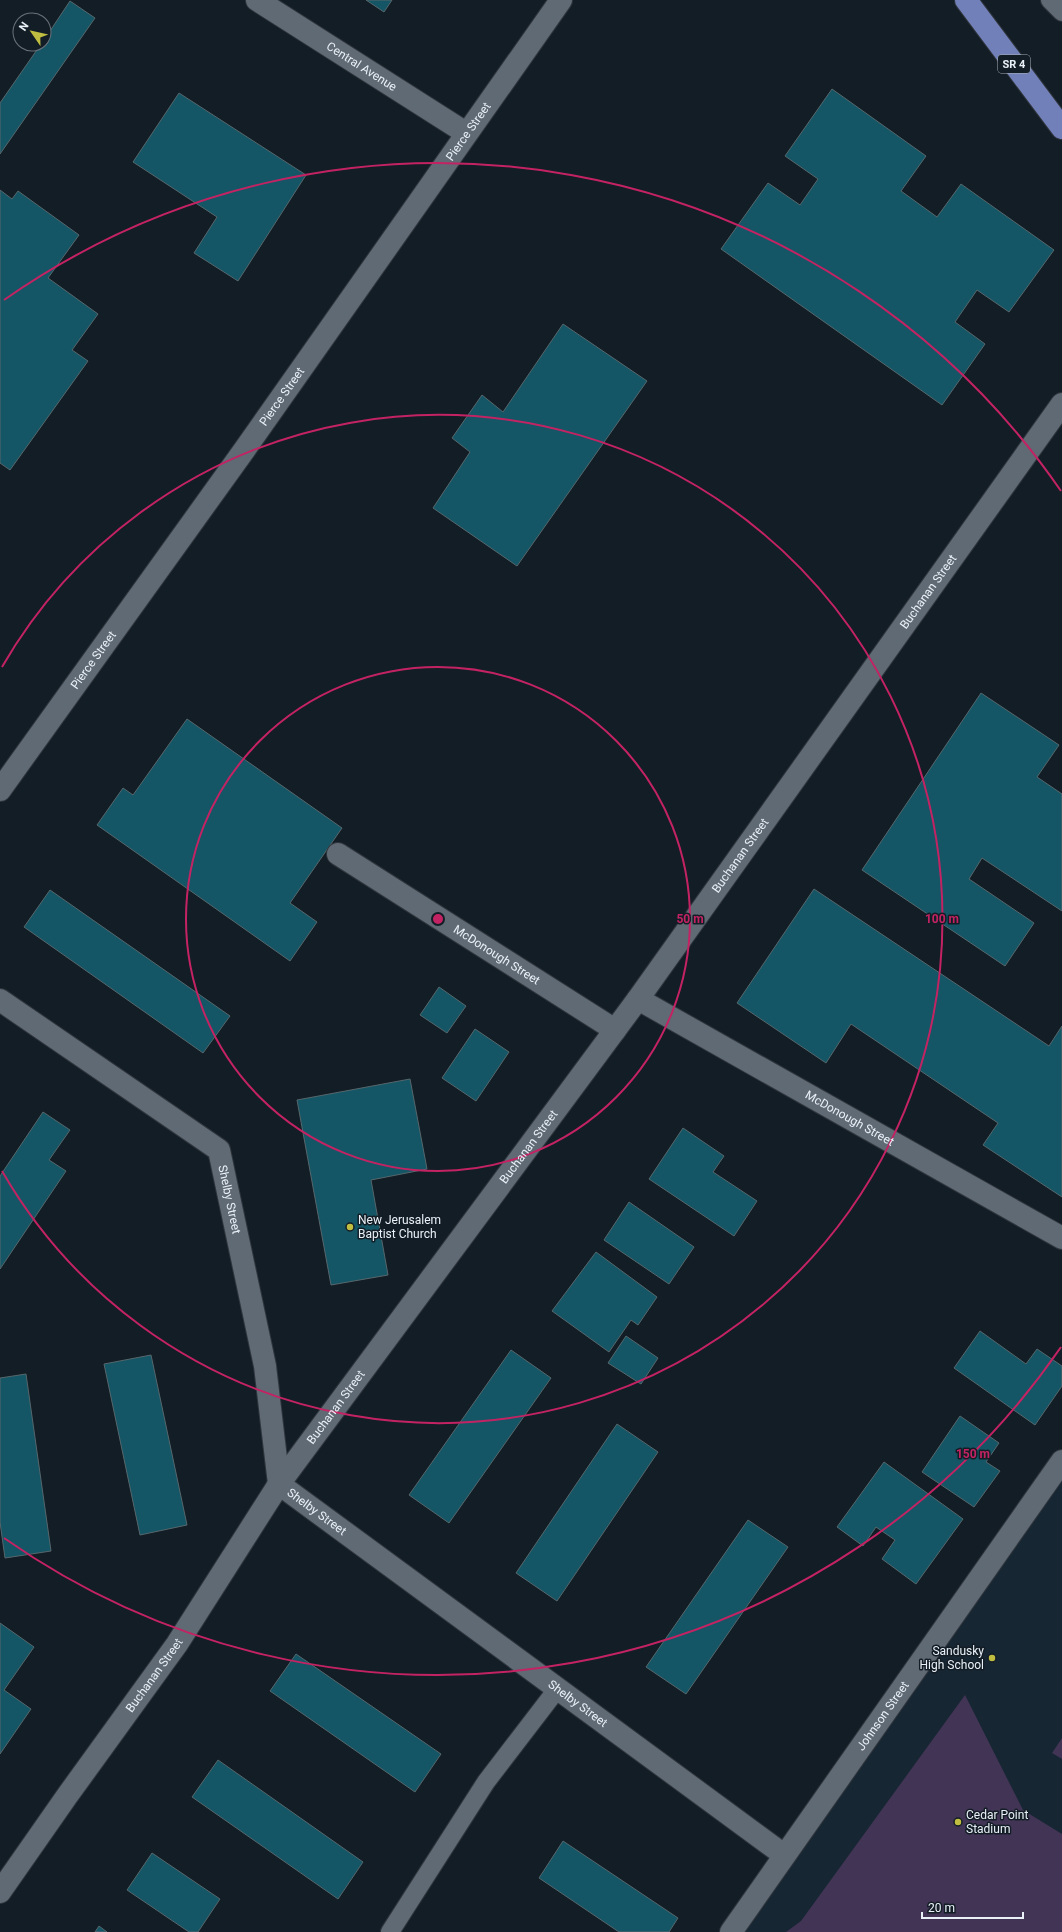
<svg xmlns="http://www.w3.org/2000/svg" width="1062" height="1932" viewBox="0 0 1062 1932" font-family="Roboto,sans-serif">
<rect width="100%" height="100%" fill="#131d26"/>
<!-- built -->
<path fill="#172633" d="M1062,1461V1932H731Z"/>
<!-- green -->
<path fill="#413455" d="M965,1695L1023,1810L1062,1834V1932H786L801,1921Z
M1062,1738V1759L1052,1753Z"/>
<!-- building -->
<path fill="#145666" stroke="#56676c" d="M366,0H392L384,12Z
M70,1L95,18L0,154V103L41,44H44V40Z
M832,89L926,156L901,191L937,217L961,184L1054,250L1009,312L977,290L955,322L985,344L942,405L721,249L768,183L800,205L818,179L785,156Z
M179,93L306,175L238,281L194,253L217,217L133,162Z
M0,190L12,199L18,191L79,235L48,278L98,314L72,350L88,361L10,470L0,463Z
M563,324L647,381L517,566L433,508L470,452L452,438L482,395L503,412Z
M981,693L1059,745L1037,777L1062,794V911L982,858L969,879L1034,923L1005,966L862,870Z
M187,719L342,828L290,903L317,922L290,961L97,825L123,788L133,795Z
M814,889L1049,1046L1062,1026V1197L983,1145L998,1123L851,1024L826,1063L737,1003Z
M50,890L230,1016L203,1053L24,927Z
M439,987L466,1006L447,1033L420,1015Z
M475,1029L509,1052L476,1101L442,1078Z
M410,1079L427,1169L371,1180L388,1275L331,1285L297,1100Z
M43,1112L70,1130L49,1160L66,1171L0,1269V1176Z
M683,1128L724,1156L713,1172L757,1201L734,1236L649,1179Z
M629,1202L694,1247L669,1284L604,1240Z
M596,1252L657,1297L638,1325L631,1320L609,1352L552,1311Z
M980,1331L1026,1364L1037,1349L1062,1366V1386L1035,1425L954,1368Z
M626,1336L658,1358L641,1384L608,1363Z
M511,1350L551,1378L449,1523L409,1495Z
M151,1355L187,1525L140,1535L104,1364Z
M26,1374L51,1551L5,1558L0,1522V1378Z
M960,1416L999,1443L986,1462L1000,1471L974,1507L922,1472Z
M617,1424L658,1452L557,1601L516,1573Z
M884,1462L963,1519L916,1584L882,1559L895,1540L876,1527L863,1546L837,1527Z
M748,1520L788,1547L686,1694L646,1667Z
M0,1623L34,1647L4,1690L31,1709L0,1754Z
M296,1654L441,1754L415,1792L270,1691Z
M218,1760L363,1862L338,1899L192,1797Z
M563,1841L678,1918L669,1932H619L539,1878Z
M152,1853L220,1899L198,1932H189L127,1890Z
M99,1926L107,1932H95Z"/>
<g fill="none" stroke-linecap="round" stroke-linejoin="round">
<defs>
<path id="service" d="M1050,0L1062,12
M390,1932L486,1782L558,1688"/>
<g id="minor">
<path id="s1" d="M257,0L466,133"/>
<path id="s2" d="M0,790L245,449L561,0"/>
<path id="s3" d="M338,854L615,1030"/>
<path id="s4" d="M638,999L1062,1238"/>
<path id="s5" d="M0,1000L219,1150L265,1366L279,1484L784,1855"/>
<path id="s6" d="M0,1892L67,1796L177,1644L279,1484L638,999L1062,404"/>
<path id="s7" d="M731,1932L1062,1461"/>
</g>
<path id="primary" d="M966,0L1062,128"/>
</defs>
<!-- service casing -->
<use href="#service" stroke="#30363d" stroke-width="20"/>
<!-- minor casing -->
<use href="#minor" stroke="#30363d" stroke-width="24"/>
<!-- primary casing -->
<use href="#primary" stroke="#30363d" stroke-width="24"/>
<!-- service -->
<use href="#service" stroke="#5f6a75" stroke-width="18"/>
<!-- minor -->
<use href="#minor" stroke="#5f6a75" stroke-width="22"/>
<!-- primary -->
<use href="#primary" stroke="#7180b9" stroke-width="22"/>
</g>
<!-- distance rings -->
<g fill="none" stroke="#c42363" stroke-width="2">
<circle cx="438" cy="919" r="252"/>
<path d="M2 667A504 504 0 1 1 2 1171"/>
<path d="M1061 1347A756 756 0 0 1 4 1538M4 300A756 756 0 0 1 1061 491"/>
</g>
<!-- markers -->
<g fill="#c0be41" stroke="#131d26" stroke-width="1.5">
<circle cx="350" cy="1227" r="4"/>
<circle cx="992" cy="1658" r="4"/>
<circle cx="958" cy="1822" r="4"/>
</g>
<g text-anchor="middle" stroke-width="3" stroke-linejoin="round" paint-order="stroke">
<!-- shield labels -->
<rect fill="#131d26" stroke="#aab1b8" stroke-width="1" x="998" y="55" width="32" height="18" rx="3"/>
<g font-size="11" font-weight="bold" fill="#eaf0f7">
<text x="1014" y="68">SR 4</text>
</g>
<!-- street labels -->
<g font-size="12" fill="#eaf0f7" stroke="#131d26">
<text dy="4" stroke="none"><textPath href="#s1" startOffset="124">Central Avenue</textPath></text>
<text dy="4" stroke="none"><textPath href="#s2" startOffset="808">Pierce Street</textPath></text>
<text dy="4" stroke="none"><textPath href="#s2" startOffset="484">Pierce Street</textPath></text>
<text dy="4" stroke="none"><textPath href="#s6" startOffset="1598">Buchanan Street</textPath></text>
<text dy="4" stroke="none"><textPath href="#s2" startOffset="160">Pierce Street</textPath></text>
<text dy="4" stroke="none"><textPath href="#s6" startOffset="1274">Buchanan Street</textPath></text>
<text dy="4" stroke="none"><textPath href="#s3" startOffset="188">McDonough Street</textPath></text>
<text dy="4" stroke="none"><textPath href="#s4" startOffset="243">McDonough Street</textPath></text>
<text dy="4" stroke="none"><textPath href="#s6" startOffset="914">Buchanan Street</textPath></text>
<text dy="4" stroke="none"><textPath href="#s5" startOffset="316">Shelby Street</textPath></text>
<text dy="4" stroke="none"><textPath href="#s6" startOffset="590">Buchanan Street</textPath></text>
<text dy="4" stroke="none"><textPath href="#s5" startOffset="652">Shelby Street</textPath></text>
<text dy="4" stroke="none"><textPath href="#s6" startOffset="266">Buchanan Street</textPath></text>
<text dy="4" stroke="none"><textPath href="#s5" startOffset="976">Shelby Street</textPath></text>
<text dy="4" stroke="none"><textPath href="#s7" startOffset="264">Johnson Street</textPath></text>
</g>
<!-- poi labels -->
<g font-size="12" fill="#eaf0f7" stroke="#131d26" text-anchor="start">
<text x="358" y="1224">New Jerusalem<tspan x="358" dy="14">Baptist Church</tspan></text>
<text x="984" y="1655" text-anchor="end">Sandusky<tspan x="984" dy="14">High School</tspan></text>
<text x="966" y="1819">Cedar Point<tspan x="966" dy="14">Stadium</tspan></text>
</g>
</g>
<circle cx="438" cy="919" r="6" fill="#c42363" stroke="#131d26" stroke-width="2"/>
<g font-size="12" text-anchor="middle" font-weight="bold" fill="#c42363" stroke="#131d26" stroke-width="3" stroke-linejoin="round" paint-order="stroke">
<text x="690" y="923">50 m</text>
<text x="942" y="923">100 m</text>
<text x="973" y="1458">150 m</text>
</g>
<!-- north arrow -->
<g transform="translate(32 32) rotate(304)"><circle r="19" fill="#131d26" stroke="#69717a"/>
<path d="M0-3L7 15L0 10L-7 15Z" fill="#c0be41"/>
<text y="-6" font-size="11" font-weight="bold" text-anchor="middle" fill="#eaf0f7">N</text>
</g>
<!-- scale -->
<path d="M922 1912v6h101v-6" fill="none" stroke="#eaf0f7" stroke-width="2"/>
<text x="928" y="1912" font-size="12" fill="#eaf0f7" stroke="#131d26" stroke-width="3" paint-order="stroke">20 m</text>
</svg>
